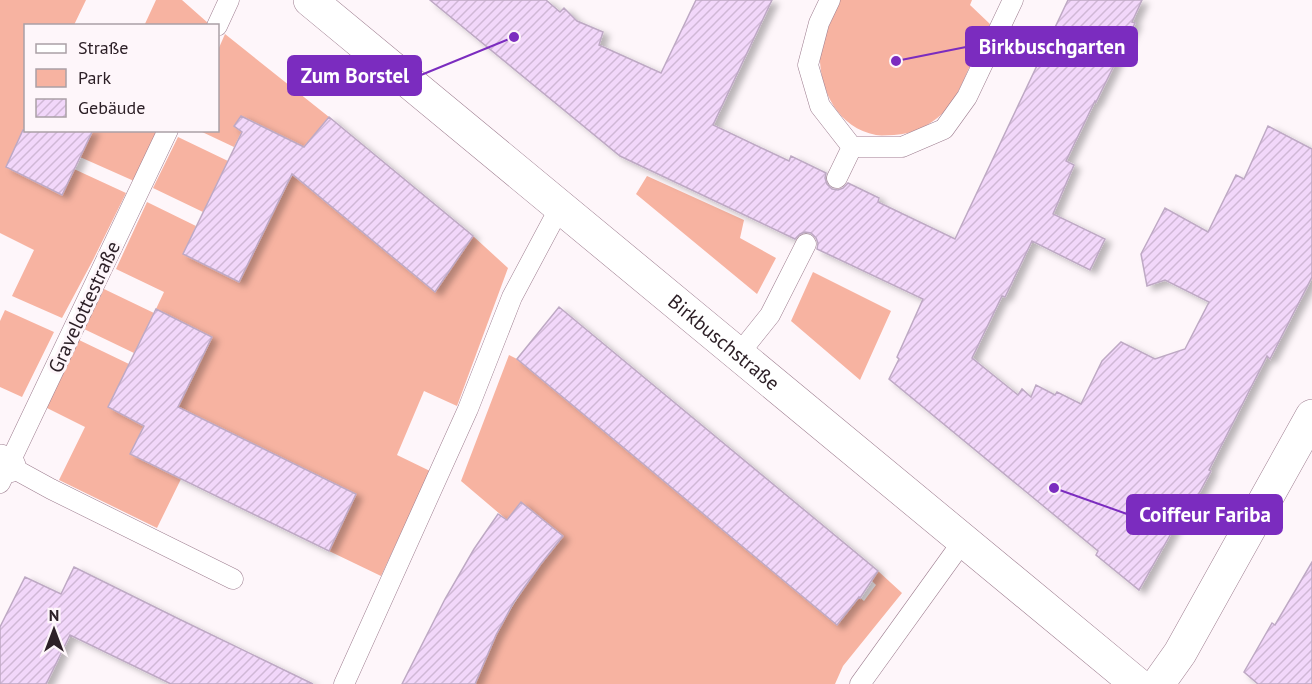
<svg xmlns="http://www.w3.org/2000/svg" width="1312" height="684" viewBox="0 0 1312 684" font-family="'PT Sans',sans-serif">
<defs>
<pattern id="building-hatch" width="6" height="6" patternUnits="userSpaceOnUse" patternTransform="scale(1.5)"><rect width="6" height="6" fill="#f2d7fa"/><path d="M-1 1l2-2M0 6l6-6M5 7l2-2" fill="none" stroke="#d0b8d6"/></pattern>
<filter id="shadow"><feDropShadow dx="6" dy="4" stdDeviation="3" flood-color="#0004"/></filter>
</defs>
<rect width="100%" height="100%" fill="#fef6fa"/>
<!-- green -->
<path fill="#f7b3a1" d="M0,0H86L74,25L26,26L25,126L6,167L61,195L74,169L126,193L93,260L62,318L12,296L34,250L0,233Z
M156,0H182L208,23L207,26H144Z
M840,0H972L970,5L990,24C983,39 976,54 968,70C962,84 955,101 943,113C929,126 913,134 894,135C888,135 881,136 876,135C837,128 818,88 820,51C821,34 833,16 840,0Z
M225,34L329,117L302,149L294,142L248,119L234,147L200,131L218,130V50Z
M93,131H157L134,181L80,157Z
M178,137L228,161L203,212L153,188Z
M293,175L435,292L473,236L508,268L457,406L424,391L397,455L430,471L381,576L329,551L356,494L178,407L212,337L156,309L164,292L116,269L147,202L196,226L183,254L239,282L288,181Z
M647,176L744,220L740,238L776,258L757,294L636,194Z
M813,272L891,311L860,380L791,321Z
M104,289L154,313L134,353L84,329Z
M5,310L54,332L22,397L0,387V321Z
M77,339L129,364L108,407L144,426L130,454L181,479L157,528L59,480L85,427L45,407Z
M509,355L517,359L836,624L859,597L864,601L876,585L872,581L878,571L902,593L843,666L835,684H465C490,644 513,603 540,565L521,502L507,520L461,481Z"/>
<!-- building -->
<path fill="url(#building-hatch)" stroke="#bea9c4" stroke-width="1.5" filter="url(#shadow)" d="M430,0H546L560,12L564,8L577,21L603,32L599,45L661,73L696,0H772L713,125L789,161L791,156L826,173L825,178L827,184L832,189L838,190L843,188L848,183L879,198L878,202L955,239L1068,0H1142L1132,22L1135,23L1096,102L1095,101L1066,161L1074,165L1053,214L1105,239L1090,270L1032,241L1005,297L1002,296L972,358L1018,395L1022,389L1031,397L1036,385L1055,395L1057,392L1081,404L1102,361L1121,342L1155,359L1185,349L1209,302L1165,280L1147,286L1141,254L1165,208L1208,232L1236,175L1244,179L1268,126L1312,149V277L1270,359L1267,356L1209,470L1211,471L1182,525L1177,523L1139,590L1096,555L1098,551L889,379L899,359L897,357L923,299L817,249L818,243L816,238L811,233L805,232L800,234L795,239L620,156Z
M241,116L304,147L329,117L473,236L435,292L292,174L239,282L183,254L242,132L234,126Z
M23,130H93L62,195L6,167Z
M559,307L878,571L860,598L859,597L837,625L517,359Z
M156,309L212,337L178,407L356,494L329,551L130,454L144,426L108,407Z
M521,502L563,536L540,565L514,602L496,635L475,684H402L445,599L474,549L498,514L507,520Z
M1312,562V684H1258L1244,672L1272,623L1275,625Z
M74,567L179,619L313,684H171L70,635L46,684H0V627L25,577L61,594Z"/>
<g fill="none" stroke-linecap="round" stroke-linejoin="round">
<defs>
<path id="lane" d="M830,0L819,23L808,65L820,106L852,147
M217,26L229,0
M852,147H902L944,129L967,97L1013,0
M837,178L852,147
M738,355L770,315L806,244
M9,466L51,489L233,579
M0,483L168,130
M344,684L468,409L512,297L560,207
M860,684L963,541"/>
<path id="street" d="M0,461L9,466
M1158,684L1180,653L1312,416"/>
<g id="secondary">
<path id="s1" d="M310,0L1137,684"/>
</g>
</defs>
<!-- lane casing -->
<use href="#lane" stroke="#9d7d8f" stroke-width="21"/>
<!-- street casing -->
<use href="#street" stroke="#9d7d8f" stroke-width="34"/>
<!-- secondary casing -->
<use href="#secondary" stroke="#9d7d8f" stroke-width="34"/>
<!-- lane -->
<use href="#lane" stroke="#fff" stroke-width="20"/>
<!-- street -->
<use href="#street" stroke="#fff" stroke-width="33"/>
<!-- secondary -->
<use href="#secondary" stroke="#fff" stroke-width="33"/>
</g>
<g text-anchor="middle" stroke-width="6" stroke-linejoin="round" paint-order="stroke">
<!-- street labels -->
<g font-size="20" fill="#2d2027" stroke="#fef6fa">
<text transform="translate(84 307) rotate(-65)" y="7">Gravelottestraße</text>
<text dy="7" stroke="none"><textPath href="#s1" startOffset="537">Birkbuschstraße</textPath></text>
</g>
</g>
<!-- callouts -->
<path fill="none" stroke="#7b2cbf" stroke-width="2" d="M896 61L966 47M514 37L421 75M1054 488L1127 514"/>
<g fill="#7b2cbf" stroke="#fef6fa" stroke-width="2">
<circle cx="896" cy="61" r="6"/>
<circle cx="514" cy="37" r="6"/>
<circle cx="1054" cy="488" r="6"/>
</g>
<g fill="#7b2cbf" stroke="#7b2cbf" stroke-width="2">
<rect x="966" y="27" width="171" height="39" rx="6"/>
<rect x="288" y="56" width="133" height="39" rx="6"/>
<rect x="1127" y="495" width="155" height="39" rx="6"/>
</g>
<g font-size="21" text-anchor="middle" font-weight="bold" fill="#fff">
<text x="1052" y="54">Birkbuschgarten</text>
<text x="355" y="83">Zum Borstel</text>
<text x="1205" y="522">Coiffeur Fariba</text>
</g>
<!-- legend -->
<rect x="24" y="24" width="195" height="108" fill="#fef6fa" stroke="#aaa0a6" stroke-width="1.5"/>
<rect x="36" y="44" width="30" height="9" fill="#ffffff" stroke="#aaa0a6" stroke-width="1.5"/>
<text x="78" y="54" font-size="18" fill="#2d2027">Straße</text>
<rect x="36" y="69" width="30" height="18" fill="#f7b3a1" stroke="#aaa0a6" stroke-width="1.5"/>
<text x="78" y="84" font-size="18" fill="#2d2027">Park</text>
<rect x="36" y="99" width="30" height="18" fill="url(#building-hatch)" stroke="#aaa0a6" stroke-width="1.5"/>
<text x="78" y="114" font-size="18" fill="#2d2027">Gebäude</text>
<!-- north arrow -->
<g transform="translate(54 630)" stroke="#fef6fa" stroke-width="4.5" paint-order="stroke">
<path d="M0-4.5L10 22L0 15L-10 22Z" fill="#2d2027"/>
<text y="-9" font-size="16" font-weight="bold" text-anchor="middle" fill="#2d2027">N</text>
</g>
</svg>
